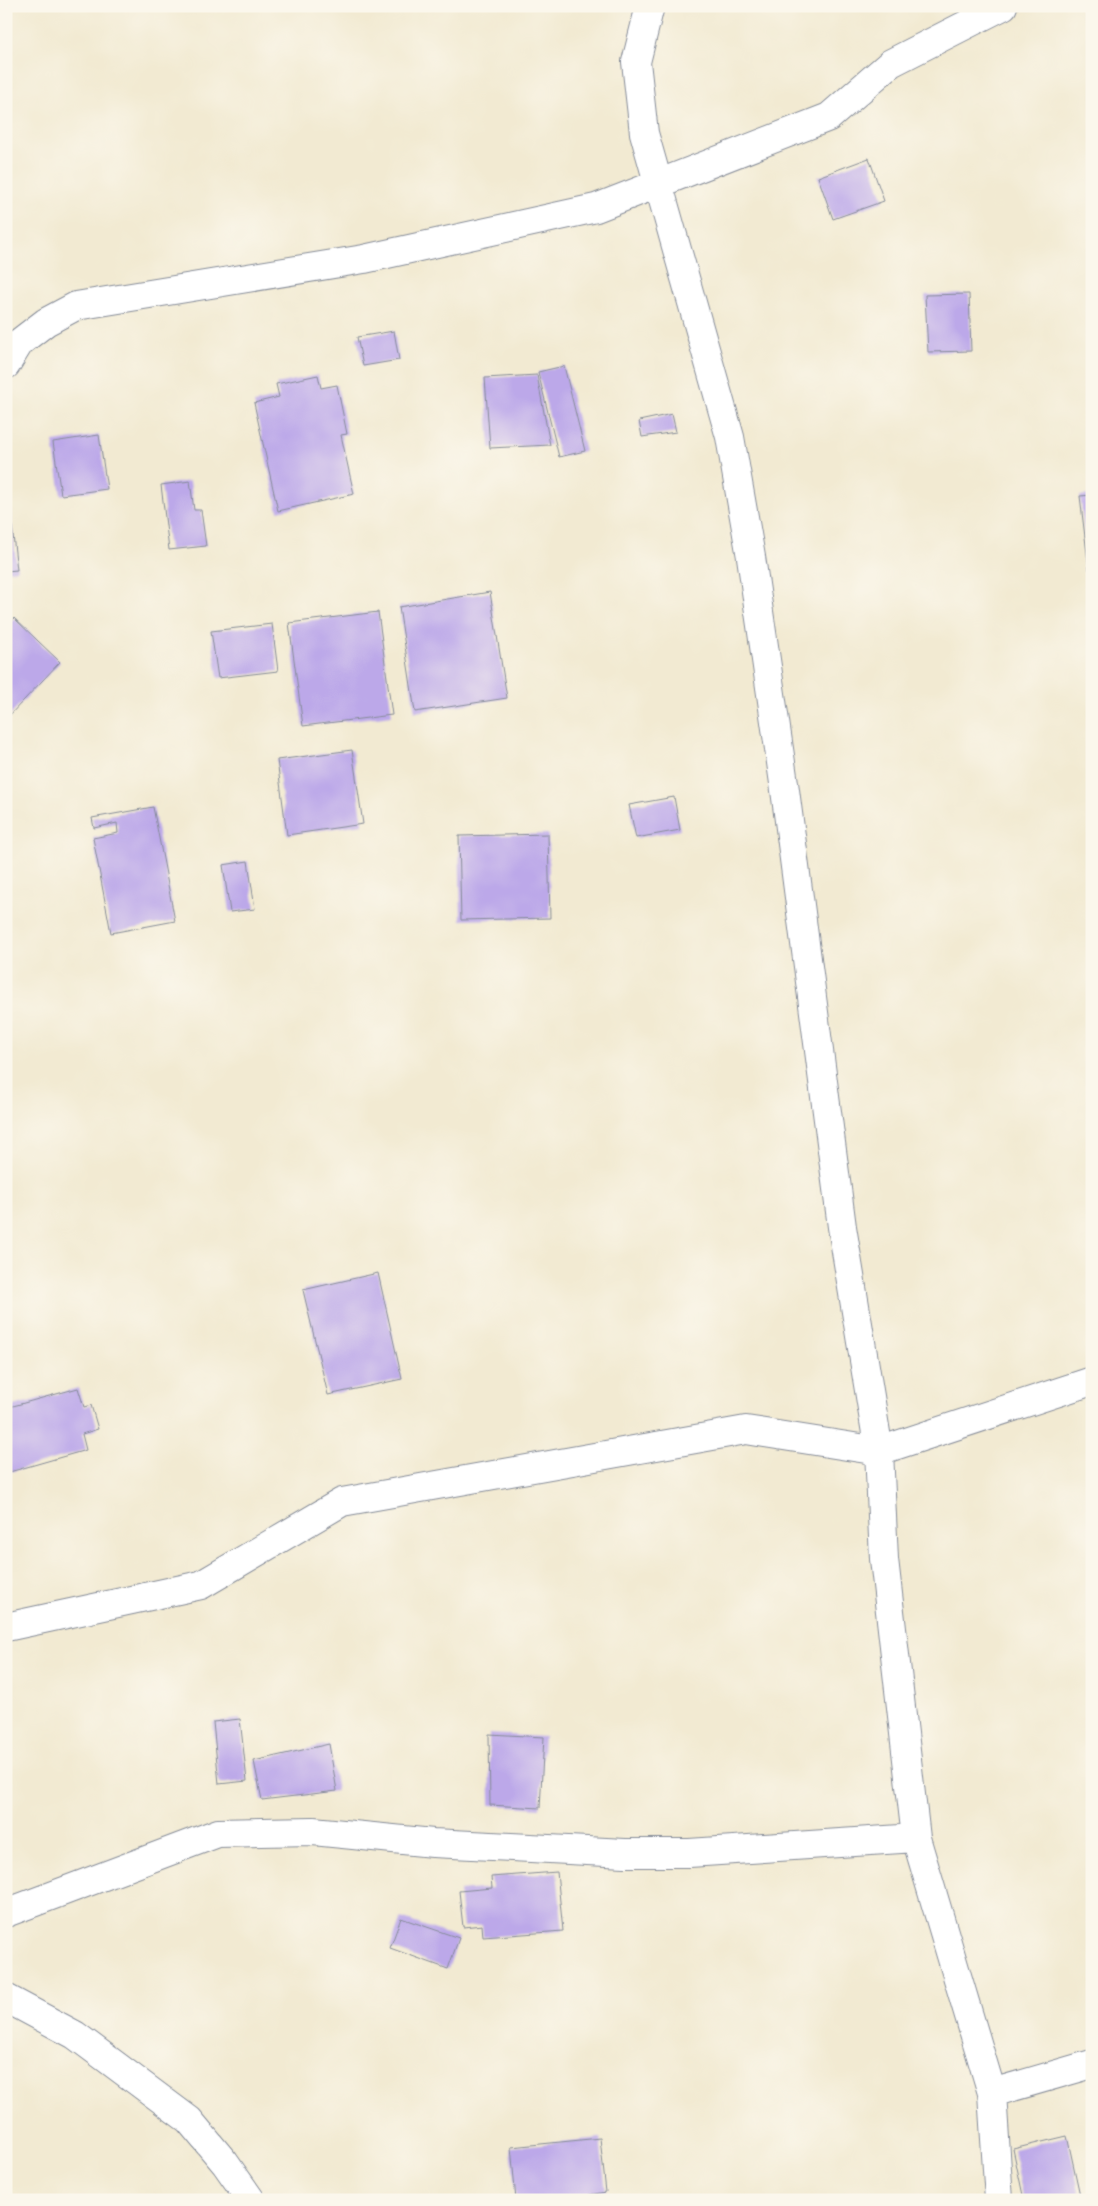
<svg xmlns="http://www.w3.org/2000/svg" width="1098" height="2206" viewBox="0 0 1098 2206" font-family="'IM FELL DW Pica',serif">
<rect width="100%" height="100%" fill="#fbf7ec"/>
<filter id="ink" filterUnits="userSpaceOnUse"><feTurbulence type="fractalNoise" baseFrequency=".02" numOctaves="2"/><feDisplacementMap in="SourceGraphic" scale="10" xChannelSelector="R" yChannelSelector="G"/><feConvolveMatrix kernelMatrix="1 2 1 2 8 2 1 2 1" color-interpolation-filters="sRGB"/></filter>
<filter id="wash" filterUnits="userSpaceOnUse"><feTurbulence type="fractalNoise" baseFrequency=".0096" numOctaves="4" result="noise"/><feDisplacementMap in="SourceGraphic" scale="20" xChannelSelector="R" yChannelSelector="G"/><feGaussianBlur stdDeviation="1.12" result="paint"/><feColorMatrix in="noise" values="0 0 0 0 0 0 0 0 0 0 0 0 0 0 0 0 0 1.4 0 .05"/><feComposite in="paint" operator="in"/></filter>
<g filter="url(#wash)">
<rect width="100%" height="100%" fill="#f2ead2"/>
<g id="blocks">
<!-- building -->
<path fill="#bca8e9" d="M869,158L884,201L833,219L818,177Z
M969,294L971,351L928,352L925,295Z
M394,331L399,360L363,366L357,337Z
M564,366L585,451L559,457L538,372Z
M318,375L321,388L337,385L347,434L341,435L354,494L278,511L254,403L279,397L276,384Z
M537,375L550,445L490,448L485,378Z
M672,414L676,432L642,437L639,421Z
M99,435L107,489L61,495L53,442Z
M190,481L194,510H201L206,546L169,550L161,485Z
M6,491H8L17,570L6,571Z
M1092,495V569L1089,570L1080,496Z
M490,592L507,698L415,712L399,607Z
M378,612L392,715L303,726L289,623Z
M14,618L60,662L6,719V626Z
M272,624L278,671L218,678L211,631Z
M352,750L363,824L287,835L277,760Z
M674,797L680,830L636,838L629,805Z
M153,807L175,921L111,933L93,838L118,833L117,823L94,828L92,818Z
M548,834L550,918L461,920L459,836Z
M248,861L255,909L230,912L223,865Z
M378,1273L402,1379L328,1395L303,1290Z
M78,1388L84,1407L91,1405L98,1429L82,1434L86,1450L6,1473V1408Z
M240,1719L247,1781L219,1784L213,1722Z
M489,1734L544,1737L540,1808L490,1805Z
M329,1744L337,1791L262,1800L254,1761Z
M557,1872L563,1931L483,1937L482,1925L463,1927L459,1891L492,1888L491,1877Z
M401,1918L459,1938L448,1969L390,1948Z
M1067,2136L1081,2200H1024L1013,2149Z
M600,2138L606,2192L589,2195V2200H516L511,2147Z"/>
</g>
</g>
<g filter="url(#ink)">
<use href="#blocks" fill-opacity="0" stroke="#868c98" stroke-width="1"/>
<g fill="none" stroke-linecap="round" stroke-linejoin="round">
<defs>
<path id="street" d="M650,6L636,62L644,133L730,437L751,557L785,790L842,1227L879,1451L884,1559L916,1838L992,2093L999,2200
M6,365L20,342L46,322L76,306L364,259L596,208L829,117L891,63L1003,6
M6,1627L201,1585L342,1502L746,1430L879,1451L1092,1381
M6,1913L218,1833L313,1831L433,1843L625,1853H689L916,1838
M6,1998L75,2035L189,2120L225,2163L251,2200
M992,2093L1092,2064"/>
</defs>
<!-- street casing -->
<use href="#street" stroke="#868c98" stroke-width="30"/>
<!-- street -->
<use href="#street" stroke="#fff" stroke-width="28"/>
</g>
</g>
<!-- margin -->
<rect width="1098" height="2206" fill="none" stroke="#fbf7ec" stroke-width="25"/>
</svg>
